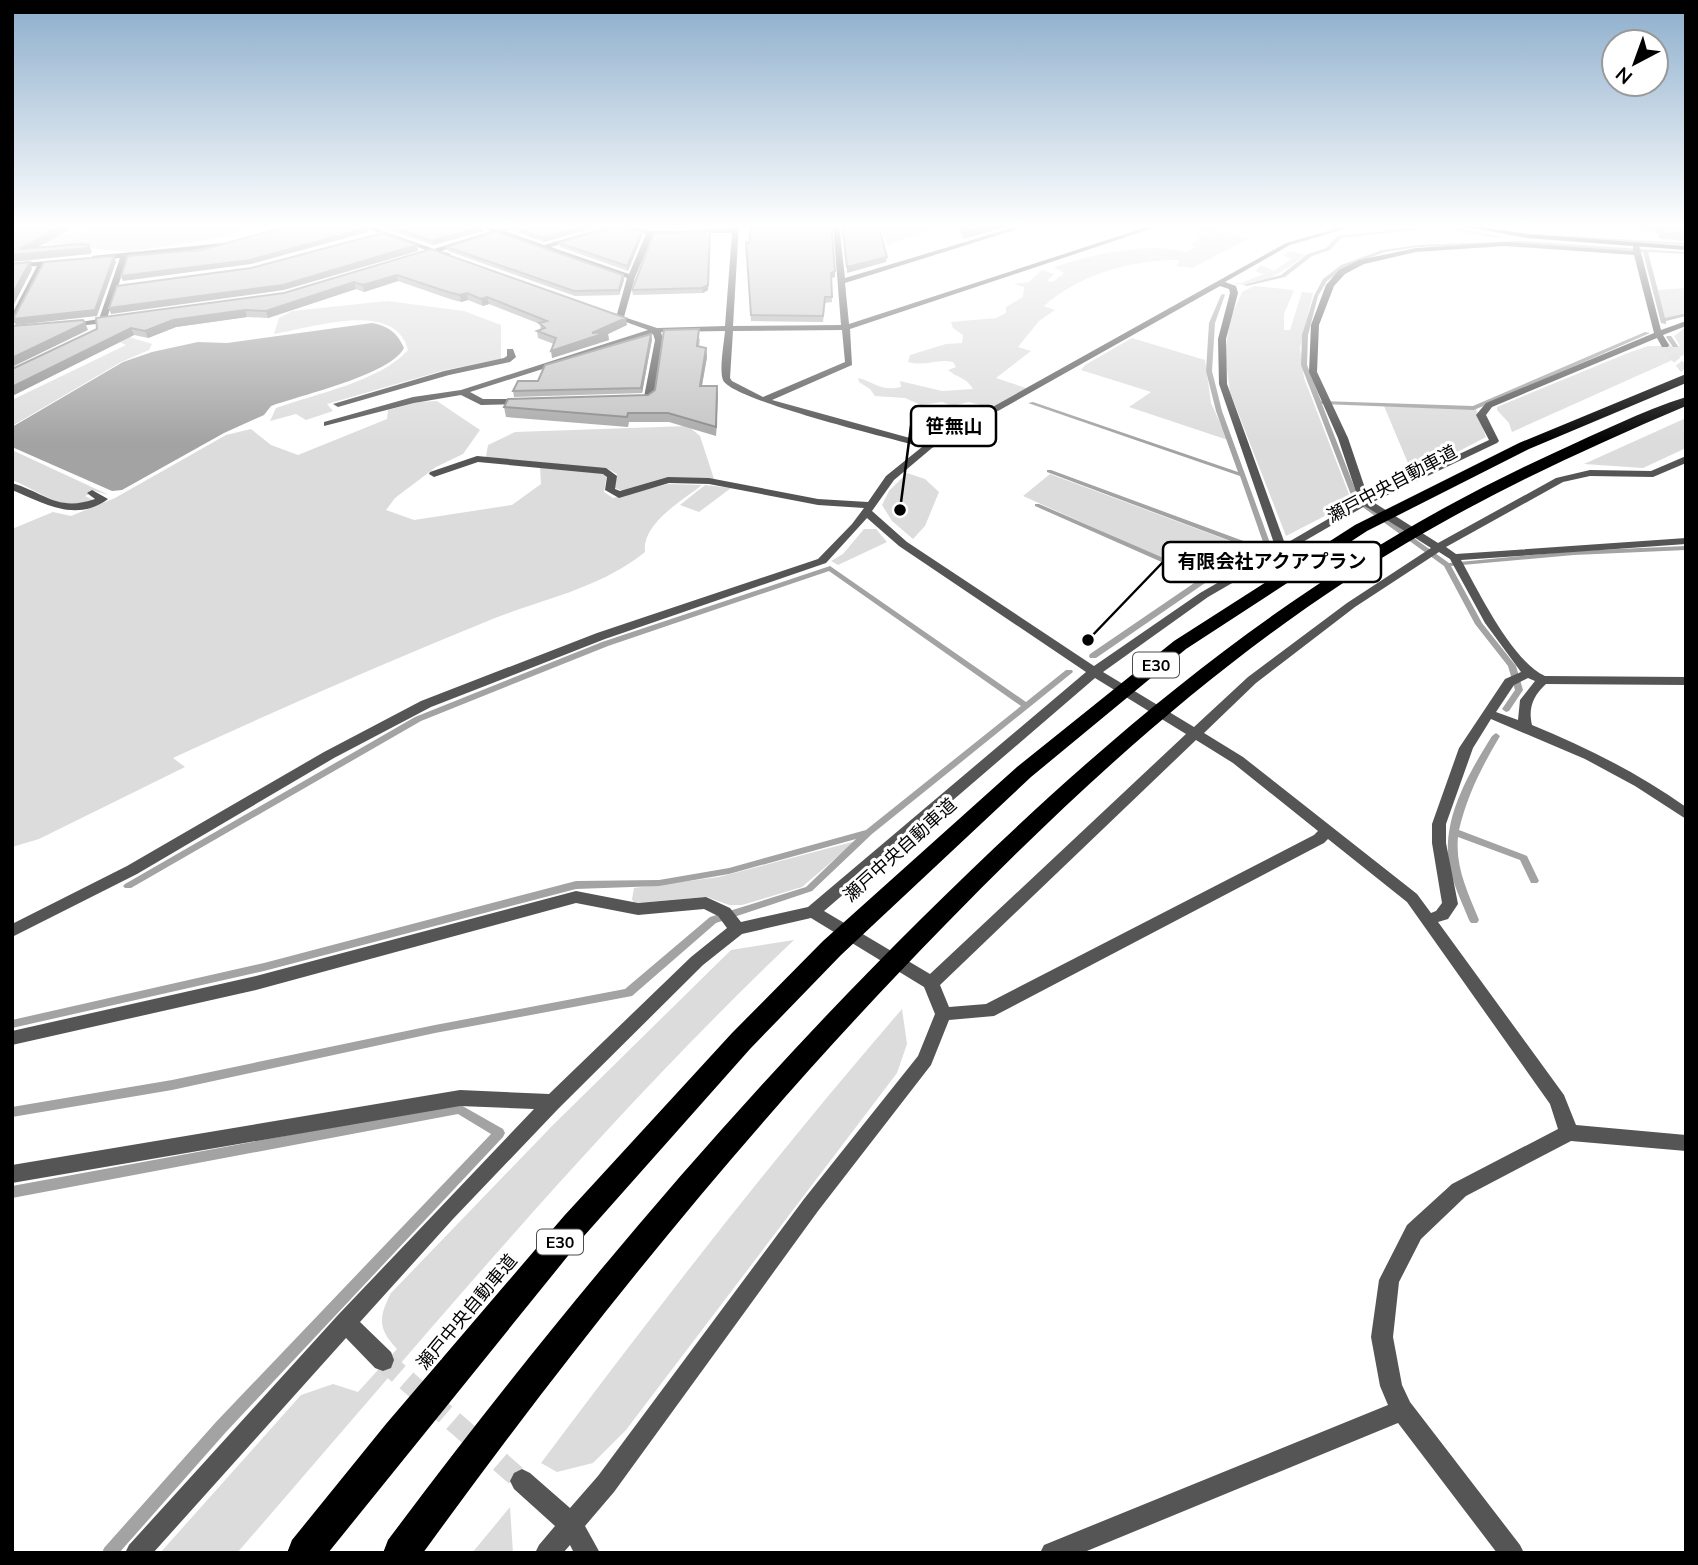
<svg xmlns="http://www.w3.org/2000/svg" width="1698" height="1565" viewBox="0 0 1698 1565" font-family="Mulish,'Noto Sans JP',sans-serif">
<rect width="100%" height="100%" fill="#fff"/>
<!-- green -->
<path fill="#dcdcdc" d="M88,224H239L254,228L220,238L128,252L51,244L12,247V240L83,232Z
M631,224H724L715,229L652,230Z
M881,224H947L948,225L886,245Z
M1178,224H1217L1215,229L1248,239L1192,268L1177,266L1179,260C1133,259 1078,275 1044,306L1055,310L1039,321L1018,347L1031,351L996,378L1026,388L991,408L969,402L952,406L942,402L921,405L905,398L875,396L870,389L859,382L858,378C875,382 881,392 901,387L900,381L942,391L973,389C966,377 957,378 948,370L956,367L953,362C937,358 926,367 908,362L910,355L946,344L962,343L963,335L953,328L951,322L996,318L1006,313V307L1023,297L1024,287L1014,284L1029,282L1042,270L1054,274L1047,281L1053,282L1064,273L1054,267C1093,254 1147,242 1187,252L1196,247L1190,243L1200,240L1196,235L1212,236C1202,227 1187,234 1174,227Z
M1290,251L1306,255C1286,269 1258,291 1232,283H1241L1264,274L1255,271L1261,265L1274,271L1291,259L1283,255Z
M1254,286L1294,290L1284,314V330H1290L1302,292L1313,293L1300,348L1304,378L1352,502L1286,536L1230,392L1225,355L1230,319L1242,292Z
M1686,288V312L1665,319L1657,290Z
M387,301L464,311L501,325V359L445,370L327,404L333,411L306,420L296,414L270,421L276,408C315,394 381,381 408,350C395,299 312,328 274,334L279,318L292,311Z
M1686,327V354L1512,432L1509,423L1497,410V407L1628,353L1648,346H1680L1674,336Z
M110,331L152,344L149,350L121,362L12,426V400L126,345L107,336Z
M1132,338L1205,360L1211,403L1228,440L1129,407L1151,392L1081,370L1085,365Z
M437,401L480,430L463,454L436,467L395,498L386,510L414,520L512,505L541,484L540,466L607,474L604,492L613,498L668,484L702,485C682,501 642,523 645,552C600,588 547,598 495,618C386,662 279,709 173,758L185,767L39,839L12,847V529L53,512L71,516L115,498L226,435L251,429L271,445L298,455L387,419L388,410L419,402Z
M1384,406L1476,409L1486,437L1413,475Z
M1686,418V448L1643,468L1584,464Z
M688,426L700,436L714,479L666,478L625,492L615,488L617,474L608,469L486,457L488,445L515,432Z
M12,450L109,495L95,491L85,496L93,500C61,513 41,491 12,480Z
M907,473L925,479L939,492L925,526L913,539L892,521L882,505L889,491Z
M1050,474L1251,549L1204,577L1023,496Z
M705,485L731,488L699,512L680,505Z
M864,529H876L887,542L838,565L831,561L843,554Z
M856,841L802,887L742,905H729L707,897L634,903L632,899L634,888L719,877Z
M794,940C594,1130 418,1345 237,1553H160L301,1395L333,1384L358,1392L397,1349C377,1328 379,1317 391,1293L552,1126L731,950Z
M902,1009L907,1044L897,1073L626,1430L593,1463L557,1472L541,1463C657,1308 775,1156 902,1009Z
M510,1507L513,1553H472Z"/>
<!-- water -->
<path fill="#a3a3a3" d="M372,323C388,326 397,332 404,348C390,375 301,395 271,406L264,415L224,433L122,490L112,491L12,447V427L123,362L152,352L198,342L227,343Z"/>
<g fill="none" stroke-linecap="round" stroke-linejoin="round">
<!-- stream -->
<path fill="#a3a3a3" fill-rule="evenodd" d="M1439,225L1500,237L1498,238L1439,227L1341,238L1330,250L1312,256L1285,277L1246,286L1244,285L1281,275L1308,254L1326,248L1338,236Z
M1534,234L1686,243V245L1532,236Z
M1519,241L1686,252V254L1648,252L1665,318L1686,313V316L1666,321V324L1661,323L1643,252L1519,243L1418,247L1385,252L1345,267L1327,281L1318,296L1308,335L1307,365L1321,401L1473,406L1645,332L1650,333L1474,410L1322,404L1359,499L1449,563L1574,551L1686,546V550L1574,555L1451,566L1482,623L1516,666L1523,690L1509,711L1506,712L1502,709L1515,690L1508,666L1475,624L1444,566L1353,500L1301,365L1302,335L1314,296L1323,279L1341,265L1382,250L1418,245Z
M1223,294L1225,295L1215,323L1212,371L1222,411L1270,543L1260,550L1208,581L1096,658H1090L1089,656L1090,654L1200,579L1035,506V504H1039L1205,576L1252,549L1047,472V470H1051L1257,546L1263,542L1240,476L1028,403L1033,402L1238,472L1216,411L1206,371L1209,323L1221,295Z
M1667,336H1671L1678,346L1677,347H1673L1666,337Z
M830,566L1026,702L1066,670H1072L1073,672L872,834L812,891L716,923L632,996L435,1033L172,1090L12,1117V1107L172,1080L435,1025L625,989L710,917L806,887L856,839L729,874L659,886L576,889L264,971L12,1028V1020L264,963L576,881L659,880L729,868L866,830L1021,706L829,571L608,646L421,721L131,888H125L123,886L125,884L415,717L602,642Z
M1496,733L1500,736C1482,766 1467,796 1459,830L1527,856L1539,881L1537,883H1531L1520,860L1458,837C1455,867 1468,893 1479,920L1477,923H1471L1469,920C1462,902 1452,883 1449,863C1442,818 1469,773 1492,736Z
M459,1104L503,1129L505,1133L503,1137L226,1432L119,1553H102L104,1548L216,1422L491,1134L458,1114L12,1198V1186Z"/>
<!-- street-tunnel-far1 -->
<path stroke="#d9d9d9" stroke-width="8" stroke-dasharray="8 3.5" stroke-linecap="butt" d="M1665,345L1686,372"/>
<!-- street-tunnel -->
<path stroke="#d9d9d9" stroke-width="21" stroke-dasharray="21 10" stroke-linecap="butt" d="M383,1360L522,1481"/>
<!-- street -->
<path fill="#555" fill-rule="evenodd" d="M355,224H364L434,249L491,231L473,224C481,224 488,228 496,229C505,230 516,224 525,224L505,231L544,245L616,224L650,231H674L672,234L653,235L635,277L624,317L657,328L725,326L732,233H690L692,230L732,229L733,224H739L733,326L841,325L833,224H839L845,278L1025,224H1034L845,283L849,324L1156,224H1165L850,329L852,365L772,400L928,443L1286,243L1352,224H1362L1290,245L1225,282L1236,286L1238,293L1226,339L1227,384L1285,544L1359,501L1338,438L1309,372L1311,325L1326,285L1339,270L1359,260L1416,248L1505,242L1633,251V245H1639L1661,330L1686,321V326L1663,335L1669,345L1668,347H1662L1657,338L1492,407L1486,415L1499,441L1497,443L1373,502L1438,543L1556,478L1590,470L1651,471L1686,456V463L1653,477L1590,476L1563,482L1446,547L1456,554L1686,538V544L1461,560C1479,592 1512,661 1545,676L1686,677V685L1546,684C1533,696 1528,708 1532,725C1586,747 1638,773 1686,807V819L1635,786L1585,759L1491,719L1473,748L1446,824V843L1458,904L1448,919L1438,922L1564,1095L1576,1125L1686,1135V1151L1571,1141L1466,1196L1421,1239L1399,1282L1393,1337L1402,1385L1410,1402L1520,1545L1524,1553H1497L1398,1423L1082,1553H1040L1044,1545L1388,1405L1380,1386L1371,1337L1379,1280L1407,1225L1452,1184L1558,1129L1550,1104L1407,902L1328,839L1324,843L994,1016L949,1020L931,1065L818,1211L614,1492L585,1526L600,1553H574L570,1545L563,1553H535L539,1545L555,1526L514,1489L510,1481L514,1473L522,1469L530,1473L570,1508L598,1476L804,1199L918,1056L935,1014L924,987L811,918L742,934L703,965L559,1108L453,1219L360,1322L391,1352L394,1360L391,1368L383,1371L375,1368L346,1338L153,1553H125L129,1545L338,1315L534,1109L460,1106L12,1183V1165L460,1090L549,1094L691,957L727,928L718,916L704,909L638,915L576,903L256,990L12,1045V1031L256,976L576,891L638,903L706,897L730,908L741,922L808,907L1086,672L899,546L867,518L826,563L605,639L431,707L334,758L137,874L12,937V924L127,866L324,752L421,701L597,633L818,559L852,524L864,508L818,505L709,484L669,483L619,498L605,490L607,477L603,474L478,462L434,477L429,474L430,472L477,456L606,468L617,476L615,489L620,491L668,477L709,478L818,499L868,502L886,476L922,447C893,439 731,400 723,380C719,370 724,343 725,331L661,332L663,340L653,399C648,403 636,404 631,400L644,397L655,340L653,334L470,392L483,399H524L529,402L527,404L481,405L461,395L414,403L324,426V422L413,397L461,390L648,330L604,314L608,312L617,314L627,278L497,234L441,251L451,254L448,258ZM619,227L646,234L629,274L551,247ZM1505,246L1634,255L1654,333L1486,403L1476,415L1489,440L1368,497L1348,438L1317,372L1319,325L1334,286L1345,274L1364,264L1416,252ZM1220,286L1229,289L1230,293L1218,339L1219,384L1276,549L1200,593L1094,666L907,542L872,511L894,480L932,448ZM842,330L845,362L763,397L732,381L730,378L733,331ZM1365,506L1431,548L1347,603L1248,677L1194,727L1103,672L1208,597ZM1439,552L1450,559L1485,623L1521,672L1505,679L1459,748L1432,824V843L1442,903L1436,911L1431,913L1417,894L1243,757L1204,733L1256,683L1355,607ZM1095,678L1186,734L930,974L824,911ZM1528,678L1535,681L1520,700L1518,720L1496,712L1514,685ZM1196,740L1233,763L1318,831L1314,835L986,1004L949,1007L940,985Z
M224,243L226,246L128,257L107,318H116V322L67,327L63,325L99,319L120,258L95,260L92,256Z
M60,260L64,262L63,264L45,265L16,322L12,324V314L37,266L12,268V264Z
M507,349H513L516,357L510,362L449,375L338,407L333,404L444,371L504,358L507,356Z
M12,483C45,493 58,512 95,499L87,493L92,490L108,499C76,523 43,503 12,490Z"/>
<!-- secondary -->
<path fill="#222" fill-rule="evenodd" d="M1449,224H1463L1527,234L1686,246V250L1527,238Z"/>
<!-- highway -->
<path fill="#000" fill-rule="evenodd" d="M1686,374V383L1529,449L1367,531L1186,649L1031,777L841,955L750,1049L584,1236L328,1553H287L292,1540L386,1424L564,1216L732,1033L823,941L1017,767L1174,641L1355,525L1519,443Z
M1686,397V406C1568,456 1453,510 1346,581C1197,679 1069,798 945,925C754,1120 583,1332 423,1553H383L388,1540C552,1321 726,1112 921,919C1115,727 1305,566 1556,452C1598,433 1642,411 1686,397Z"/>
</g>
<!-- wall -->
<path fill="#a9a9a9" d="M371,224H476L482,226L483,231L433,245Z
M486,224H513L499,226Z
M957,224H1017L963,239Z
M1566,224H1605L1578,227Z
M1633,224H1686V241L1661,239L1656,232L1638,230Z
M600,226L544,242L513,231L512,227Z
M710,231L708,290L703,293L633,295L632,290Z
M642,236L628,271L560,247L559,243Z
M746,242L835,271V277L831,278L832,302L825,303L823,322L751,321Z
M447,247L623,275L624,280L619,295L575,296L448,251Z
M431,249L627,325L608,334L609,340L552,358L554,344L538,338L537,331L541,330L540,324L489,304L483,306L468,300L461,302L450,299L398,281L364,292L356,289L268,318L247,317L176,327L148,338L134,335L12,396V369L97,329L284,293Z
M651,334L652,339L642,393L514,397L513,391Z
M700,338L699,347L706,348L707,357L702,386H717L716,436L669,422H629L628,427L506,417L504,407L648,395L655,390Z"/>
<!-- shaded-wall -->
<path fill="#898989" d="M66,224H80L25,254L89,245L92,252L90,254L12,262V255L20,249Z
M499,224H513L499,226Z
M592,224H599L600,226L544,242L543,238Z
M995,224H1017L963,239L964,233Z
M1579,224H1605L1578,227Z
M482,226L483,231L433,245L432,241Z
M367,228L368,232L251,264L123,281L121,276Z
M710,231L708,290L703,293L702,288Z
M642,232V236L628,271L627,266Z
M417,245L418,251L284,290L111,314L109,308Z
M114,256L116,262L97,316L16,325L13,319Z
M887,257L886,262L847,273V267Z
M30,262L32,269L12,308V295Z
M835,271V277L831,278V273Z
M397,275L398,281L364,292L363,285Z
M623,275L624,280L619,295V290Z
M354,282L356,289L268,318L266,311Z
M467,293L468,300L461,302L460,295Z
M487,297L489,304L483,306L481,299Z
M245,310L247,317L176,327L148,338L145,331L173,320Z
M626,318L627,325L608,334L609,340L552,358L551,351Z
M85,323L88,330L12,367V358Z
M131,328L134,335L12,396V387Z
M651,334L652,339L642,393L641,388Z
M706,348L707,357L700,395V386Z
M717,386L718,395L716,436V427Z"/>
<!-- building -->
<path fill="#c4c4c4" stroke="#898989" stroke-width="2" d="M12,224H66L20,249L81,244L89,245L88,248L12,255Z
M296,224H357L367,228L250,260L121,276L128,256L201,250Z
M383,224H476L482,226L432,241Z
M520,224H592L543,238L512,227Z
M751,224H831L835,271L831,273L832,297H825L823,316L751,315L746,242L749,243Z
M842,224H878L887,257L847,267Z
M960,224H995L964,233Z
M1641,224H1686V234L1664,233L1658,226Z
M615,226L642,232L627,266L559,243Z
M710,231L708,285L702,288L632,290L654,233Z
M496,232L623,275L619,290L574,291L447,247Z
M382,233L417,245L283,285L109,308L117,286L251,268Z
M431,249L626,318L592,333L608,332L551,351L556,338L537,331L545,328L539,323L547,321L487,297L481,299L467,293L460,295L448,292L397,275L363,285L354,282L266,311L245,310L173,320L145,331L131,328L12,387V369L97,329L96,318L284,293Z
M114,256L95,310L13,319L44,262Z
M30,262L12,295V264Z
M83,320L85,323L12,358V326Z
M699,329L697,346L706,348L700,386H717L716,427L668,413H628L627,417L504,407L508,399L648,395L655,390L664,330Z
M651,334L641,388L513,391L518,381H538L545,365Z"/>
<!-- sky -->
<linearGradient id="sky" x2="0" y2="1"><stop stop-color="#8cadcc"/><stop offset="0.51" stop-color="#fff"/><stop offset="1" stop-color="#fff" stop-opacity="0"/></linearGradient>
<rect width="1698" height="443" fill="url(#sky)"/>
<g text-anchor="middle" stroke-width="6" stroke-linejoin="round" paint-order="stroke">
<!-- shield labels -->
<g fill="#fff" stroke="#4c4c4c" stroke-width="2">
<rect x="1133" y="652.5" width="46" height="25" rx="5"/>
<rect x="537" y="1229.5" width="46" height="25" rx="5"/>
</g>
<g font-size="16" font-weight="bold" fill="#000">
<text x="1156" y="671">E30</text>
<text x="560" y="1248">E30</text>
</g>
<!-- street labels -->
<g font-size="18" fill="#000" stroke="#fff">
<text transform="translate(1392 484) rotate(-28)" y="6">瀬戸中央自動車道</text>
<text transform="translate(900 850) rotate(-42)" y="6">瀬戸中央自動車道</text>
<text transform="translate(467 1312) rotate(-50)" y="6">瀬戸中央自動車道</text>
</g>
</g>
<!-- callouts -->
<path fill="none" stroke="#000" stroke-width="2.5" d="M900 510L911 426M1088 640L1163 562"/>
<g fill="#000" stroke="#fff" stroke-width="2.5">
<circle cx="900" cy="510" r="7"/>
<circle cx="1088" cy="640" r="7"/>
</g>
<g fill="#fff" stroke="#000" stroke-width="2.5">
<rect x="911" y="406" width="85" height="40" rx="7"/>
<rect x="1163" y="542" width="218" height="40" rx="7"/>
</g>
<g font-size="19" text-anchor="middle" font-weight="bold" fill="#000">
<text x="954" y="433">笹無山</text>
<text x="1272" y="568">有限会社アクアプラン</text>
</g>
<!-- border -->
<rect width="1698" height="1565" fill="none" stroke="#000000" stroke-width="28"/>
<!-- north arrow -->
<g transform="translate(1635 63) rotate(221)"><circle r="33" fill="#ffffff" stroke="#999999" stroke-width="2"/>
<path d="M0-5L12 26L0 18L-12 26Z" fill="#000000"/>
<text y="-10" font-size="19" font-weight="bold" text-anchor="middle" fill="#000000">N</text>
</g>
</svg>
